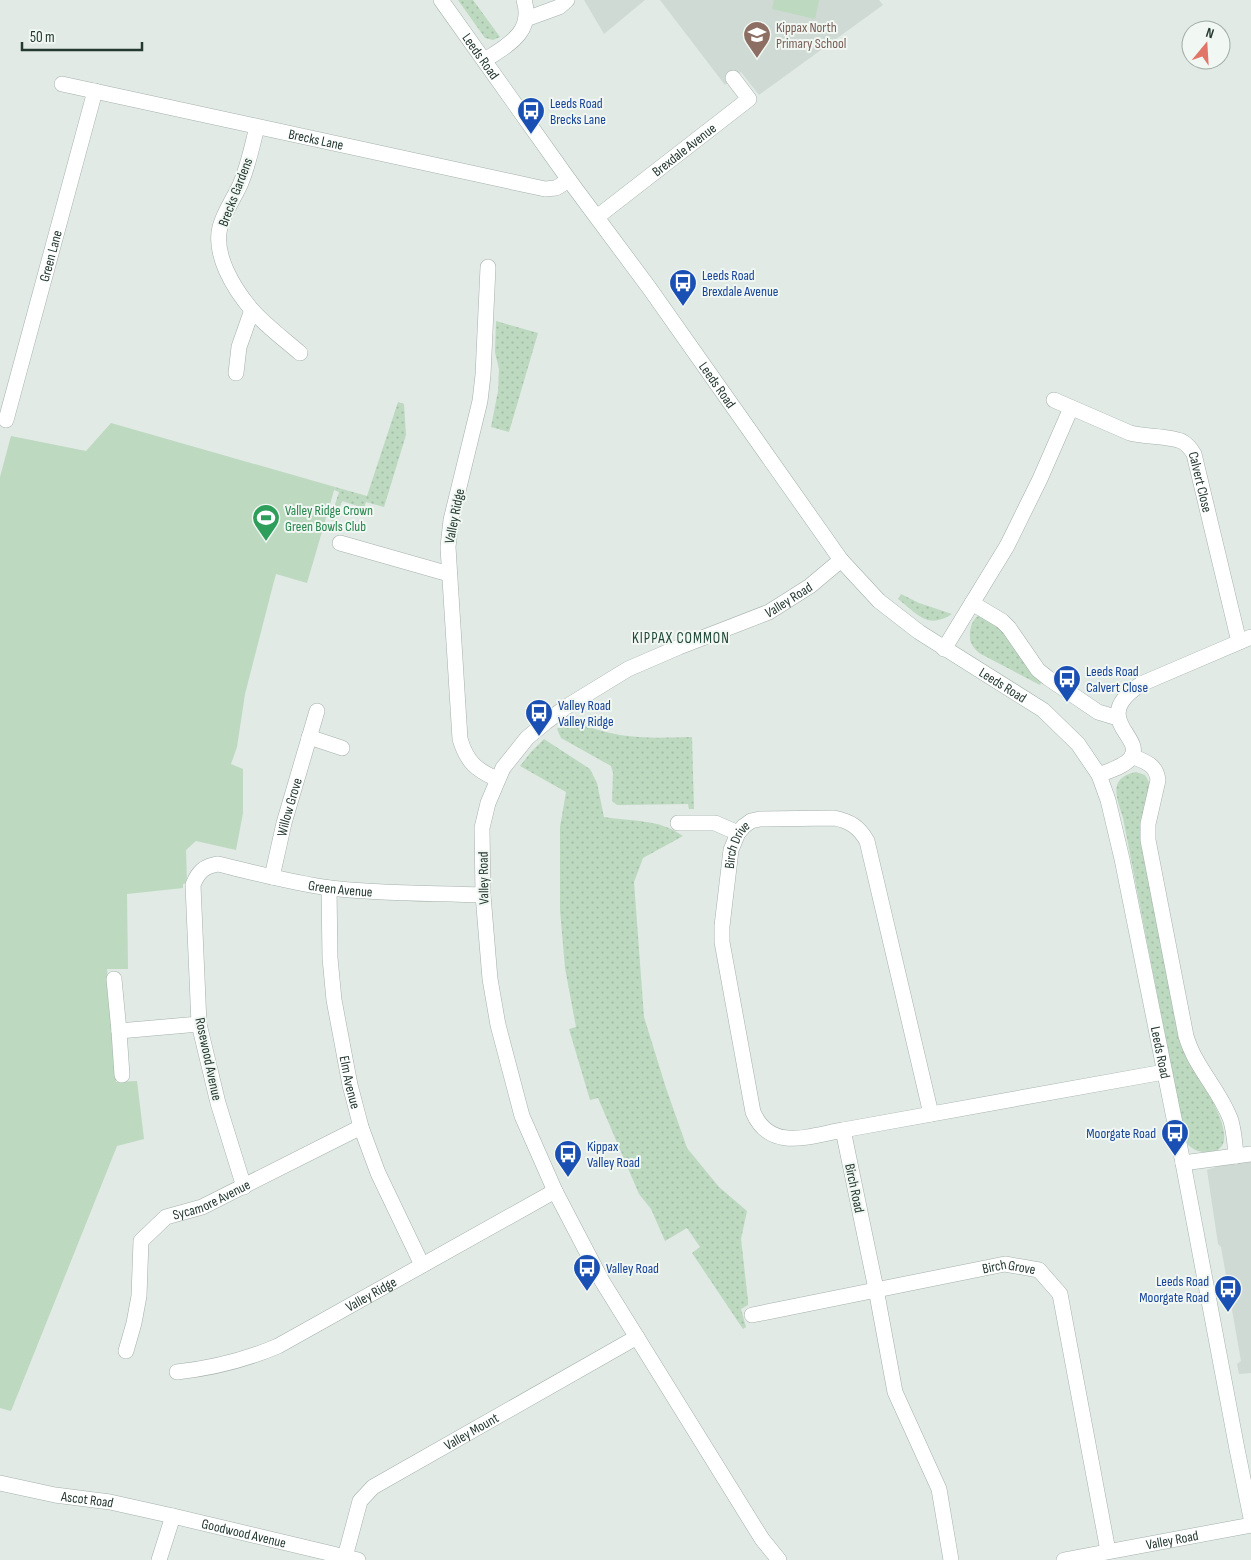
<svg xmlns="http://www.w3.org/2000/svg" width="1251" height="1560" viewBox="0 0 1251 1560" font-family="'Sofia Sans Condensed',sans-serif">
<defs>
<pattern id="grass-dots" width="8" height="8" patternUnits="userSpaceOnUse" patternTransform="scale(1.25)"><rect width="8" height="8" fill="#bdd9c0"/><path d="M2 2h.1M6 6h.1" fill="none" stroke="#a2bba5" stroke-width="1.8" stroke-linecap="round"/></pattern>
</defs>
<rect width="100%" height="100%" fill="#e1eae5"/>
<!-- built -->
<path fill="#d0dad4" d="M584,0H645L604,34Z
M660,0H879L883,5L759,95L741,72L725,85Z
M1251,1161V1373L1239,1374L1237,1364L1241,1361L1221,1247L1218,1244L1207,1170L1224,1164Z"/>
<!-- grass -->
<path fill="url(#grass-dots)" d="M458,0H473L500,37L493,40L485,38Z
M496,321L538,333L509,432L491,427L498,391L499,369L495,352Z
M398,402L404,404L406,435L384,507L366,502L364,508L342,501L335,521L330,520L339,492L334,490L335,487L367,496Z
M901,594L919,603L952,614C927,630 918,614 898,599Z
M981,615L1004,631L1042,681L1040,685L979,653C976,650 973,647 971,643C968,634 971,617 981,615Z
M578,718L580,723C618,740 651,738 692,737L694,809H689L688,804L617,805L612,801L613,773L611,766L561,738L557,729L571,719Z
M544,739L590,769L597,783L604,817C632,822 658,818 683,836L643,858L634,882L644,1017L666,1088L687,1148L719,1187L747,1211L741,1239L748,1301V1305L741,1309L746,1327L743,1329L692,1253L700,1247L687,1228L665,1241L651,1209L639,1194L598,1098L590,1100L569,1029L576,1027L565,968L560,910V827L566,792L520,766L531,752Z
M1136,772L1145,775L1150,784L1143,846L1178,1035C1181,1045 1184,1054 1190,1063C1200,1080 1251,1153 1206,1152C1198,1152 1191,1149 1186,1142L1123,818C1117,798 1107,778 1136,772Z"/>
<!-- park -->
<path fill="#bdd9c0" d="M774,0H819L815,19L772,9Z
M111,423L335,487L307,583L276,574L273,585L245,694L237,747L231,764L243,769V813L236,850L196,841L186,850L187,883L183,884V888L127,894L128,969H107L116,1082L137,1081L144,1139L117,1146L11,1411L0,1408V477L11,436L86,451Z"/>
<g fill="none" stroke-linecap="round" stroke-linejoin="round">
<defs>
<g id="minor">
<path d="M526,19L559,7L567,0"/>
<path d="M485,60C508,45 534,32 524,0"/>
<path id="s1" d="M62,84L545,189L556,188L569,180"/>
<path d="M257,127C252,146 248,167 240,185C233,200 224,212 220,227C213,255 234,289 252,310C266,326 284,339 300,353"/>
<path id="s2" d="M597,217L749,99L733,78"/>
<path d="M488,267L483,375L480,401L451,520L448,547L460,739C467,762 476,770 497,779"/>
<path d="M236,373L239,347L252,310"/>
<path id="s3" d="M1054,400L1130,433C1144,437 1172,436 1183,442C1188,445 1191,449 1194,454L1239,642"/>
<path id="s4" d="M6,420L95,91"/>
<path d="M340,543L449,574"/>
<path d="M972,603L1002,621L1009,628L1038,670L1048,678L1098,712L1118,718"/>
<path d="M944,649L1007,546L1040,479L1071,408"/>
<path d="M309,737L342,748"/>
<path d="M1132,756C1145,762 1156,764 1158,780L1148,824V840L1186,1036C1195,1067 1218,1088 1230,1118C1234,1129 1235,1143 1236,1156"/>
<path d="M1099,775C1108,771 1123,767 1130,759C1148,737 1087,720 1141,684L1251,637"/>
<path d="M678,823H715L738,833"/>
<path id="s5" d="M272,877L284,823L317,711"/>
<path id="s6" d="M329,888L330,958L334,1000L350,1085L361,1127L378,1173L422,1265"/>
<path d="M114,979L119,1031"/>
<path d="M122,1075L119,1031L199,1024"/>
<path id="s7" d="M843,1130C809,1136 770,1152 753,1112L722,942V926L731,850L738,833L744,826L751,821L760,819L834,818C850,821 859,827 867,841L931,1114"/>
<path d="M1183,1163L1251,1154"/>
<path id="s8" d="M244,1187L218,1103L199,1024L193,885C198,872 204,866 218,864C255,873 292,883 330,888C380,894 432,893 483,895"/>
<path id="s9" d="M752,1315L1005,1264L1039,1270L1060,1294L1108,1551"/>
<path id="s10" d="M126,1351L134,1323L139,1296L141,1241L166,1217L202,1207L361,1127"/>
<path id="s11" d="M177,1372C213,1368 245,1360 278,1346L555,1191"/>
<path id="s12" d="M0,1483L55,1495L110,1502L173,1516"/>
<path id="s13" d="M345,1557L360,1501L373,1487L637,1337"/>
<path id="s14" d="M159,1560L173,1516L358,1560"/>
<path id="s15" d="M779,1560L762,1539L602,1281L555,1191L522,1116L498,1025L490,979L483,895L482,828L488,803L503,768L527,738L546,722L566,707L628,669L679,647L769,612L810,586L841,560"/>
<path d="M951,1560L939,1489L895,1392L876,1289L843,1130L1164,1072"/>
<path id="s16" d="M1064,1560L1251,1525"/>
</g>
<g id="secondary">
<path id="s17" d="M441,0L569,180L650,289L841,560L879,601L919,632L1043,710L1078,744L1099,775L1108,800L1122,859L1183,1163L1237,1449L1251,1518"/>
</g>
</defs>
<!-- minor casing -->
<use href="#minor" stroke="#a5b1ab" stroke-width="16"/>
<!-- secondary casing -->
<use href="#secondary" stroke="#a2b4ab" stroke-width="16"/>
<!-- minor -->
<use href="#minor" stroke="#fff" stroke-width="15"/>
<!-- secondary -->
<use href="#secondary" stroke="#fff" stroke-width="15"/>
</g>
<!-- icons -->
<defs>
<symbol id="school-pin" viewBox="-11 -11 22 30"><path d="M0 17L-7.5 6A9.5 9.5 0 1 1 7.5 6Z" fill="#8d6e63" stroke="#f1f7f3"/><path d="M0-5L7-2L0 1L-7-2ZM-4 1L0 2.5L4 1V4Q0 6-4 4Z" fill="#fff"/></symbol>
<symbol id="bus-pin" viewBox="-11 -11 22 30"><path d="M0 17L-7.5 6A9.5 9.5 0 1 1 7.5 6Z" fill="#1a4fb4" stroke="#f1f7f3"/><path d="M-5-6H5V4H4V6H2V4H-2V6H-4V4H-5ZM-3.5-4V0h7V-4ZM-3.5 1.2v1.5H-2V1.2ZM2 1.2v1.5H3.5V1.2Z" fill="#fff"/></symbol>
<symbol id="stadium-pin" viewBox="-11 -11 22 30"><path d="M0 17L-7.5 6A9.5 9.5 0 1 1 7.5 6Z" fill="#2e9e5b" stroke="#f1f7f3"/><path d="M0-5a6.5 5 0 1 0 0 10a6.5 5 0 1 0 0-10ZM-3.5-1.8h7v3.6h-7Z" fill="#fff"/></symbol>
</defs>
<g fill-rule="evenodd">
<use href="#school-pin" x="741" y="19" width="32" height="43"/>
<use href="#bus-pin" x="515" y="95" width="32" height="43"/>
<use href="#bus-pin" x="667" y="267" width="32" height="43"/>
<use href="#stadium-pin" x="250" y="502" width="32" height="43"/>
<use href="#bus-pin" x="1051" y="663" width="32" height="43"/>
<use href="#bus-pin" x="523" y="697" width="32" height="43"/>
<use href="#bus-pin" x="1159" y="1117" width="32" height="43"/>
<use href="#bus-pin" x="552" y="1138" width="32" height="43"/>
<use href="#bus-pin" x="571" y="1252" width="32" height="43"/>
<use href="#bus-pin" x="1212" y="1273" width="32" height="43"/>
</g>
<g text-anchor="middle" stroke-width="4" stroke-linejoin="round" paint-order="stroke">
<!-- education labels -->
<g font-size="14" fill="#785e54" stroke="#f1f7f3" text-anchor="start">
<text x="776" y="32">Kippax North<tspan x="776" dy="16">Primary School</tspan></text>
</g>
<!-- street labels -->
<g font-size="14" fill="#243930" stroke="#f1f7f3">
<text dy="5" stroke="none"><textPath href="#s17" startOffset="69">Leeds Road</textPath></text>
<text dy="5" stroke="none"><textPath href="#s1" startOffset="260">Brecks Lane</textPath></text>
<text dy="5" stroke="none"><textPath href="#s2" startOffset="110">Brexdale Avenue</textPath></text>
<text transform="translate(235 192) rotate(-69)" y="5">Brecks Gardens</text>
<text dy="5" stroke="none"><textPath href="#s4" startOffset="170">Green Lane</textPath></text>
<text dy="5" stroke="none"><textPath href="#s17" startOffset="474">Leeds Road</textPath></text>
<text dy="5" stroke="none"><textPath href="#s3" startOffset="182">Calvert Close</textPath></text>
<text transform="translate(454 516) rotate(-79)" y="5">Valley Ridge</text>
<text dy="5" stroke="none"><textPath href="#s15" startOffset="1206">Valley Road</textPath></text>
<text dy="5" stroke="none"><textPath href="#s17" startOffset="894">Leeds Road</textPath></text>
<text dy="5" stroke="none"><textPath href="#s5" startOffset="72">Willow Grove</textPath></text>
<text dy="5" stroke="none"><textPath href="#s7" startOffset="374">Birch Drive</textPath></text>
<text transform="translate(483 878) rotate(-91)" y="5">Valley Road</text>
<text dy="5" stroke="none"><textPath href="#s8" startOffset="468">Green Avenue</textPath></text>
<text dy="5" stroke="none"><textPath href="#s17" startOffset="1312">Leeds Road</textPath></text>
<text transform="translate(209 1059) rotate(78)" y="5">Rosewood Avenue</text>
<text dy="5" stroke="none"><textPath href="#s6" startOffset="196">Elm Avenue</textPath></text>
<text transform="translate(855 1188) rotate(78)" y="5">Birch Road</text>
<text dy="5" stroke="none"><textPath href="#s10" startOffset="195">Sycamore Avenue</textPath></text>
<text dy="5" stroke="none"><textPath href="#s9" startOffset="262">Birch Grove</textPath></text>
<text dy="5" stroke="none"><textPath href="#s11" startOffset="211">Valley Ridge</textPath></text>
<text dy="5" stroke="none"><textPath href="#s13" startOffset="190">Valley Mount</textPath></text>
<text dy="5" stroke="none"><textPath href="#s12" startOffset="89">Ascot Road</textPath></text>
<text dy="5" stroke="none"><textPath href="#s14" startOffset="119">Goodwood Avenue</textPath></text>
<text dy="5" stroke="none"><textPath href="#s16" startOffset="110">Valley Road</textPath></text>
</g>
<!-- transit labels -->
<g font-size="14" fill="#164399" stroke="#f1f7f3" text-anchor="start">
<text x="550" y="108">Leeds Road<tspan x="550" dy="16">Brecks Lane</tspan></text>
<text x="702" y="280">Leeds Road<tspan x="702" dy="16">Brexdale Avenue</tspan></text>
<text x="1086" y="676">Leeds Road<tspan x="1086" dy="16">Calvert Close</tspan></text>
<text x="558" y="710">Valley Road<tspan x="558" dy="16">Valley Ridge</tspan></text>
<text x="1156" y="1138" text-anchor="end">Moorgate Road</text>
<text x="587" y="1151">Kippax<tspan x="587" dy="16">Valley Road</tspan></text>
<text x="606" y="1273">Valley Road</text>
<text x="1209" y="1286" text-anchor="end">Leeds Road<tspan x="1209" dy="16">Moorgate Road</tspan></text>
</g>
<!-- leisure labels -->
<g font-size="14" fill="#27864d" stroke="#f1f7f3" text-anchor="start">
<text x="285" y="515">Valley Ridge Crown<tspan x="285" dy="16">Green Bowls Club</tspan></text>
</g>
<!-- neighbourhood labels -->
<g font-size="15" letter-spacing="1" fill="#22483a" stroke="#f1f7f3">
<text x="681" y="643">KIPPAX COMMON</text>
</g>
</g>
<!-- north arrow -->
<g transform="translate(1206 45) rotate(18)"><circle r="24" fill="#f1f7f3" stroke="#9faba5"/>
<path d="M0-4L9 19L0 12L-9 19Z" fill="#e17568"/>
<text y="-8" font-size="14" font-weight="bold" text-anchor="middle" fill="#243930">N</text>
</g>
<!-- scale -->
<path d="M22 42v8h120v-8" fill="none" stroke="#243930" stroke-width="2.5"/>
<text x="30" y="42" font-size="15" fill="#243930" stroke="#f1f7f3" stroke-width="4" paint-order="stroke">50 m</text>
</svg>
